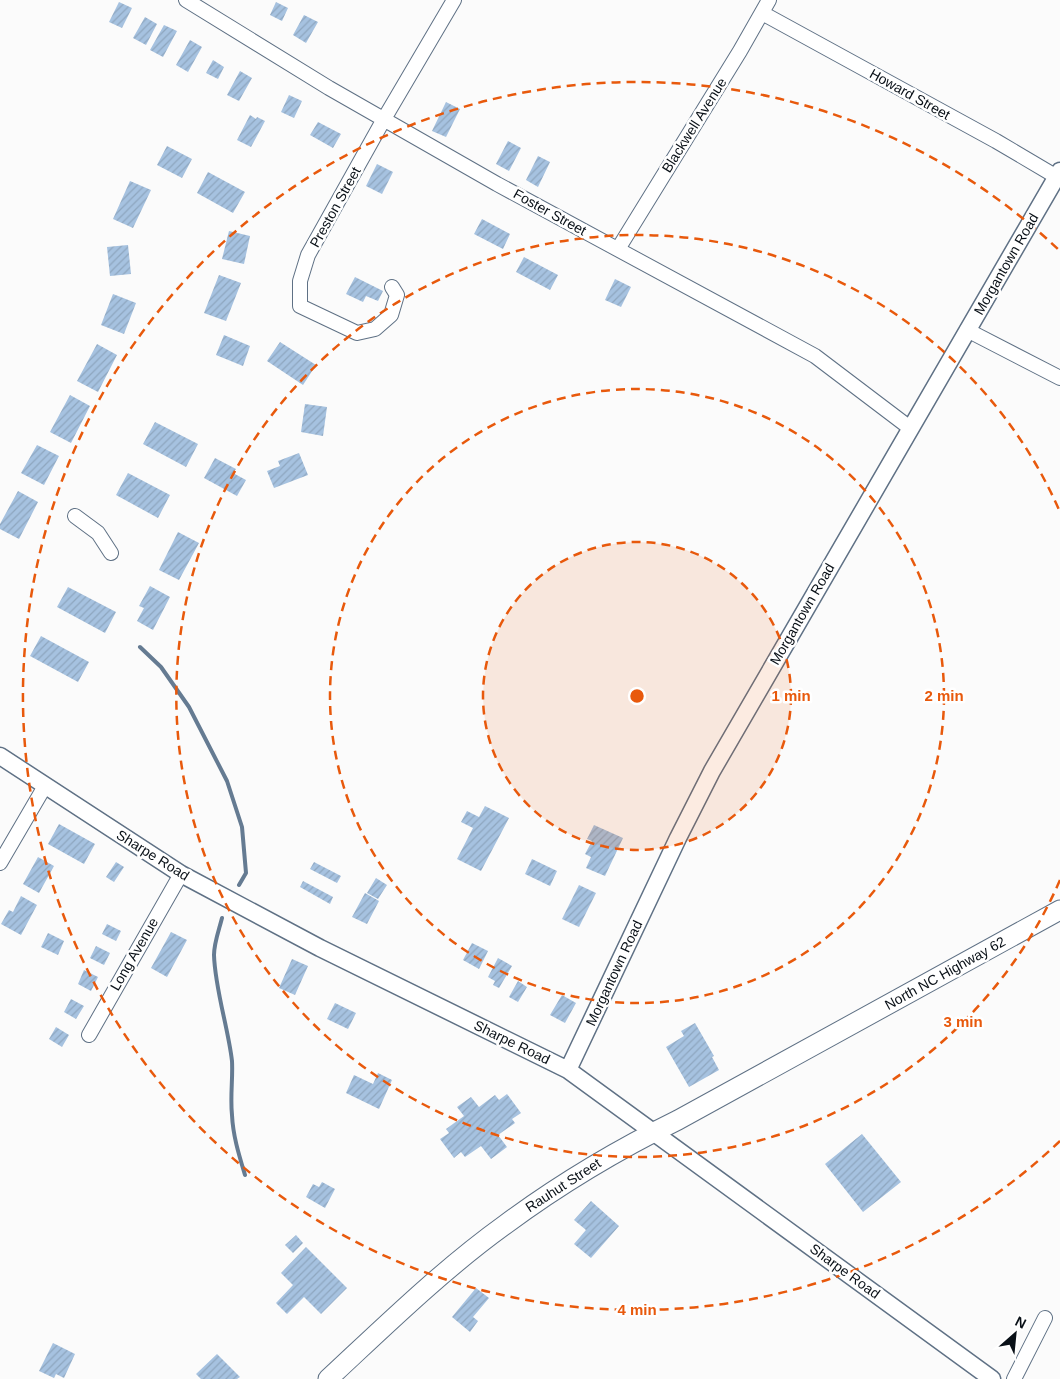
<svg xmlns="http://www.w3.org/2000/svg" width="1060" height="1379" viewBox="0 0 1060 1379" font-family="Helvetica,sans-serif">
<defs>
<pattern id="building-hatch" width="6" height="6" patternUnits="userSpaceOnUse" patternTransform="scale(1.25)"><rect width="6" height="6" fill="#a6c2e0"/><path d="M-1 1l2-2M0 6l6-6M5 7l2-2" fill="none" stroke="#8ea6bf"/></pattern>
</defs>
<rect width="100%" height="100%" fill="#fbfbfb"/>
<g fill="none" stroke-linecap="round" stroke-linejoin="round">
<!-- stream -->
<path stroke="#657b92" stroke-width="4" d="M140,647L161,667L189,707L227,781L242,827L246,873L239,885
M222,918C219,930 214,943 214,955C215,989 228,1027 232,1061C233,1079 230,1097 232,1115C233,1136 239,1155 245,1175"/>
</g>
<!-- building -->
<path fill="url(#building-hatch)" d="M119,2L132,8L122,28L109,22Z
M276,2L288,8L282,21L270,15Z
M304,15L318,22L306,43L293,35Z
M145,17L157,24L146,45L133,38Z
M164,25L177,31L163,57L150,50Z
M190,40L202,47L188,72L176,65Z
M213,60L224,67L218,79L206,73Z
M240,71L252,78L239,101L227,95Z
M289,95L302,101L294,118L281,112Z
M446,102L460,109L446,137L432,131Z
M250,115L256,119L257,117L265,121L251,147L237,140Z
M318,122L341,134L333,148L310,135Z
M508,141L521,148L509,171L496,164Z
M167,146L192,159L182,178L157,165Z
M538,156L550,162L538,187L526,180Z
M377,164L393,172L382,194L366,186Z
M208,172L245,192L233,213L197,193Z
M130,181L151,190L133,228L113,219Z
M482,219L510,234L503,249L474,234Z
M229,231L250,236L244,264L222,259Z
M128,245L131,274L110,276L107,247Z
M524,257L558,275L550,290L516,272Z
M219,275L241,283L226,321L204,313Z
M355,277L383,291L378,301L366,296L363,302L346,294Z
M615,279L631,287L621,307L605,300Z
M113,294L136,303L124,334L101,325Z
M224,335L250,346L243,366L216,355Z
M280,342L316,365L303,385L267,361Z
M97,344L117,355L98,392L77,381Z
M70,395L90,406L71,443L50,432Z
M305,404L327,407L323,436L301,432Z
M155,422L198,444L186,467L143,444Z
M37,445L59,456L44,485L21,473Z
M299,453L308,475L274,488L267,471L280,466L278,461Z
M215,458L236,469L233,473L246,480L237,496L204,478Z
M128,473L170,495L158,518L116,495Z
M18,491L38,502L19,539L0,529V524Z
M178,532L199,543L179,580L159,570Z
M150,586L170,597L153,630L137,621L144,608L139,606Z
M68,587L116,612L105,633L57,607Z
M41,636L89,662L78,682L30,656Z
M485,806L509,818L481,871L457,859L473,828L461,822L467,811L479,817Z
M59,824L95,844L84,864L48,844Z
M594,825L623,838L605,876L586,868L591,857L585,854L592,841L587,839Z
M38,857L54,866L39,893L23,884Z
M532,859L557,871L550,886L525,874Z
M116,862L124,867L114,882L106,877Z
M314,862L341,876L337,883L310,869Z
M376,878L387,885L378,899L367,893Z
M303,881L333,897L330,904L300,887Z
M579,885L596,893L579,927L562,919Z
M365,893L379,901L367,924L352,917Z
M21,896L37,905L21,935L1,924L9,910L13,912Z
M107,924L121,931L116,941L102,934Z
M171,932L187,940L167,977L151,968Z
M48,933L64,941L58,955L41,947Z
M472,943L488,951L479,969L463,960Z
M96,946L110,953L104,965L90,958Z
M498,958L512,966L499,988L493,985L495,981L488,977Z
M292,959L308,966L295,995L279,988Z
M84,970L98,977L91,991L78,984Z
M518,981L527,987L518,1002L509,997Z
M562,995L576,1003L565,1023L550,1015Z
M71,999L84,1006L76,1019L64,1012Z
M335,1003L356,1013L348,1029L327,1019Z
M695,1023L714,1056L712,1057L719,1070L689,1087L666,1047L684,1036L681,1031Z
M56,1027L69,1035L62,1047L49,1039Z
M378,1073L392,1080L379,1109L346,1093L354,1075L373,1084Z
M507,1094L521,1113L512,1119L515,1123L498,1135L507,1147L491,1159L481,1146L465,1157L461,1152L454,1158L440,1139L449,1133L446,1129L464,1116L457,1107L471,1097L479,1107L495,1095L499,1100Z
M862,1134L901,1182L863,1212L825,1164Z
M322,1182L335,1189L325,1208L306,1197L313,1184L319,1187Z
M591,1201L619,1226L591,1258L574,1244L586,1230L574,1220Z
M296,1235L303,1243L293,1253L285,1245Z
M306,1247L347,1288L321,1314L304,1297L287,1314L276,1303L293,1285L281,1273Z
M476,1288L489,1298L473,1317L478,1321L470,1332L452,1317Z
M53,1343L75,1354L64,1378L56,1374L54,1378L39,1371Z
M217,1354L240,1377L237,1379H201L196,1374Z"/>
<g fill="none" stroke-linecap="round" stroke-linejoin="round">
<defs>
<path id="minor" d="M186,0L329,88L497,184L815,356L910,428
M762,13L996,141L1057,177
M618,249L740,51L769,0
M392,287L397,295L391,315L375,329L357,333L300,306V281L308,255L384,119L454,0
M967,330L1060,378
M75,516L98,533L111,553
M0,863L45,786
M89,1035L181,874
M1014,1379L1045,1318"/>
<path id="tertiary" d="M0,756L181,874L320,948L568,1070L992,1379
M568,1070L678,838L712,771L1060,171"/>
<path id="secondary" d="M328,1379C385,1326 442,1270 506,1224C560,1184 617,1150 678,1120L1060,910"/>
</defs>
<!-- minor casing -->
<use href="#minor" stroke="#5f7185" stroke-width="16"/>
<!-- tertiary casing -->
<use href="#tertiary" stroke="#5f7185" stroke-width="19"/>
<!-- secondary casing -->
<use href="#secondary" stroke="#5f7185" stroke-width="21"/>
<!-- minor -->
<use href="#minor" stroke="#fff" stroke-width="14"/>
<!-- tertiary -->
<use href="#tertiary" stroke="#fff" stroke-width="16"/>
<!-- secondary -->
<use href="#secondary" stroke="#fff" stroke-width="19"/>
</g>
<!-- distance rings -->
<circle cx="637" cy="696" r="154" fill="#e8590c" fill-opacity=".12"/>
<g fill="none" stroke="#e8590c" stroke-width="2.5" stroke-dasharray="9 6">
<circle cx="637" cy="696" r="154"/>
<circle cx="637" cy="696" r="307"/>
<path d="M1060 880A461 461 0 1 1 1060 512"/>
<path d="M1060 1141A614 614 0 1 1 1060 251"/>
</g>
<g text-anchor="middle" stroke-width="5" stroke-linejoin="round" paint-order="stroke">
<!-- street labels -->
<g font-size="14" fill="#091017" stroke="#fff">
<text transform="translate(910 94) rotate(29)" y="5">Howard Street</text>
<text transform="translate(694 125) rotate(-58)" y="5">Blackwell Avenue</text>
<text transform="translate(335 207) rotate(-61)" y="5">Preston Street</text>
<text transform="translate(550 212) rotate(29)" y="5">Foster Street</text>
<text transform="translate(1006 264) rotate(-60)" y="5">Morgantown Road</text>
<text transform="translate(802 614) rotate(-60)" y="5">Morgantown Road</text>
<text transform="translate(153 855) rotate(32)" y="5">Sharpe Road</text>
<text transform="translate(134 954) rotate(-60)" y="5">Long Avenue</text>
<text transform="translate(614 973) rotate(-65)" y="5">Morgantown Road</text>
<text transform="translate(945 973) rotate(-29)" y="5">North NC Highway 62</text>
<text transform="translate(512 1042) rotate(26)" y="5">Sharpe Road</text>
<text transform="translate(563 1185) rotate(-33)" y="5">Rauhut Street</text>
<text transform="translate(845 1271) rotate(36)" y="5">Sharpe Road</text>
</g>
</g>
<circle cx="637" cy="696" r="8" fill="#e8590c" stroke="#fff" stroke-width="2.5"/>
<g font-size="15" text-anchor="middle" font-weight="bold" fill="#e8590c" stroke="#fff" stroke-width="5" stroke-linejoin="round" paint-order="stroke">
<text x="791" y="701">1 min</text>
<text x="944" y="701">2 min</text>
<text x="963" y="1027">3 min</text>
<text x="637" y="1315">4 min</text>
</g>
<!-- north arrow -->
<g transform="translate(1015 1334) rotate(27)" stroke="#ffffff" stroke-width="4" paint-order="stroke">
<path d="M0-4L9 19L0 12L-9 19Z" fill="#091017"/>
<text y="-8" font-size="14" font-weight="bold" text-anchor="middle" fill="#091017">N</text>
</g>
</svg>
